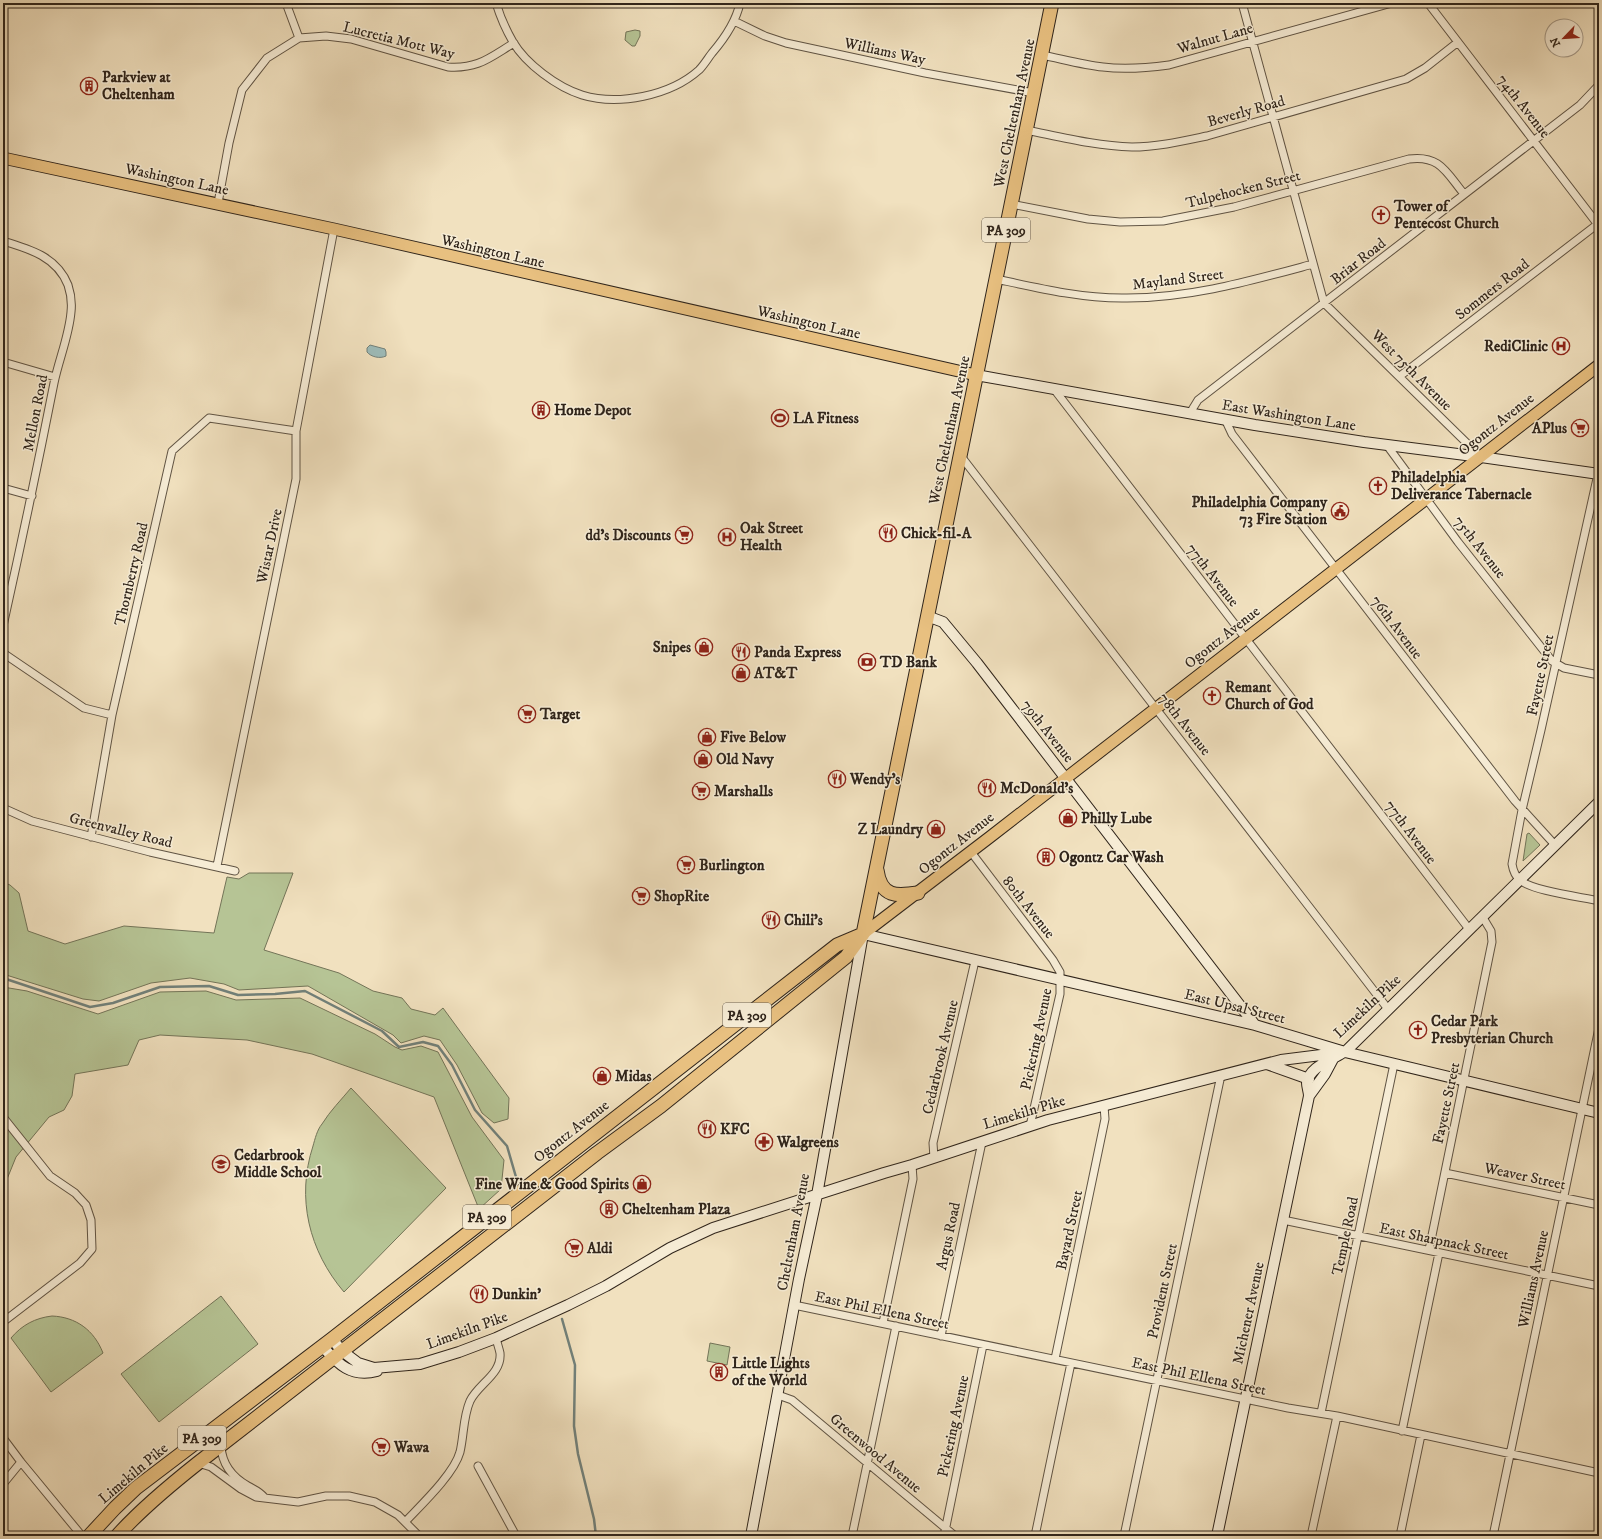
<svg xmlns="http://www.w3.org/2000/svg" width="1602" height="1539" viewBox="0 0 1602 1539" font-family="'IM FELL DW Pica',serif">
<rect width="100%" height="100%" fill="#f1e1bf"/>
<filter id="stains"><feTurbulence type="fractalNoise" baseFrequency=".005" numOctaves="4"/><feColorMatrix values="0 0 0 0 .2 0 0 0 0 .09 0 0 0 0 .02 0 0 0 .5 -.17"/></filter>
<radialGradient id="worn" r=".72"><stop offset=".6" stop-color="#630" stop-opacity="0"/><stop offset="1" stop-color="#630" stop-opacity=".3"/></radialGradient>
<!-- green -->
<path fill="#b6c495" stroke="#737458" d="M635,30L640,31V36L635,46H632L625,40L626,32Z
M1529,833L1540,845L1523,861L1527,834Z
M249,873H293L264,950L339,973L373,991L402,998L411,1009L435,1015L443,1008L509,1098L508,1119L494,1123L482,1113L457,1065L440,1040L424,1036L401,1043L393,1035L308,986L239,990L224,984L190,978L151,983L99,1001L83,999L3,974V882L10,885L19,893L28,931L65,944L124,926L214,933L227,877L239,879Z
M3,987L27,991L98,1014L160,992L206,991L236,1000L300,998L375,1034L395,1047L402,1050L421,1046L438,1052L472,1117L504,1160L501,1189L479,1209L434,1097L312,1054L247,1040L160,1035L139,1040L128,1065L75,1074L72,1096L64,1110L49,1117L16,1157L3,1189Z
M351,1088L446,1188L344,1292C309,1251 296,1198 313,1146C315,1139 317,1130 322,1124C330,1111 341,1100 351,1088Z
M221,1296L258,1344L159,1422L121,1374Z
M52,1316C76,1317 94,1330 103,1353L51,1392L11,1338C22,1325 35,1318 52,1316Z
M710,1343L730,1347L727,1365L707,1361Z"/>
<!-- water -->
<path fill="#9dbcba" stroke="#71807a" d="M370,345L385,349L386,352V356C380,359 371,357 367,352V348Z"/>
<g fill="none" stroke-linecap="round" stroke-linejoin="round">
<!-- stream -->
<path stroke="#71807a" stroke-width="2.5" d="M3,978L90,1007L113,1003L160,987L209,986L238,995L275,994L305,991L382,1031L399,1047L423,1042L438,1046L452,1065L475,1110L507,1146L516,1177
M562,1319L575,1365L574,1426L578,1454L594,1519L596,1536"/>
<defs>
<path id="street" d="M286,3L299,38
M496,3C500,16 506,30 513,42C526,64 557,87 582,95C618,106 670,96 699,70C704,65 708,58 712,53C724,39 736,22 740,3
M1242,3L1324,303L1481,457
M1428,3L1599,226
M734,21L765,36L786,43L925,73L1034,93
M1042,55C1062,59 1083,65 1103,67C1125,70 1147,68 1169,65L1392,3
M1026,130C1061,137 1096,146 1132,147C1157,147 1183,141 1207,136L1406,79L1425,68L1458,42
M218,203L229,143L242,90L267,58L299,38L326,36L351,39L448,67C478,69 489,58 514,43
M1011,204L1088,219L1120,222L1163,221L1234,207L1409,159C1440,155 1446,172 1464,194
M3,241C30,249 57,257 68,285C71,294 72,303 71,312C69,336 59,359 54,383C38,464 21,545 3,626
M996,279C1038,288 1080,298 1122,298C1188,299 1250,281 1313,264
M3,362L55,377
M1400,376L1599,223
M1054,389L1469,929
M1190,413L1198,400L1580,105L1599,85
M1225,419L1232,434L1515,801L1555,845
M1386,444L1458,542L1552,661L1564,668L1599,675
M960,455L1388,1009
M1598,474L1541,730L1522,810L1512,864C1513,870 1515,876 1520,880C1532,891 1582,897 1599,901
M3,488L32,496
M3,653L84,708L112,715
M3,808L32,821L150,852L235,871
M91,837L112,715L172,451L209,418L296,431
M971,852L1053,960L1060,972V994L1030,1126
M217,866L296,479V431L334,229
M3,1117L50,1176L75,1193L86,1205L91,1220L92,1249L80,1263L3,1322
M934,1158L933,1143L975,961
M1445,1173L1599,1205
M1283,1220L1599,1286
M1429,1250L1492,942L1491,931L1482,916
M794,1305L1288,1408L1337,1416L1599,1473
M883,1323L913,1179L912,1165
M941,1336L982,1142
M1055,1359L1105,1119L1104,1106
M778,1395L792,1400L955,1536
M1321,1413L1394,1064
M1402,1431L1439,1253
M3,1438L21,1462L82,1536
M221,1446C222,1465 232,1477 248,1486C255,1490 259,1491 264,1497
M198,1463L211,1467L241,1489L256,1497L298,1502L326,1496H349L375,1502L398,1515L419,1536
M478,1466L516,1536
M3,1484L21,1462
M405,1522C421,1505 454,1474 460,1452C464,1435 463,1417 470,1401C478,1384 502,1374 500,1353C499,1348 497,1343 496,1338
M852,1536L896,1326
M944,1536L983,1345
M1035,1536L1071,1363
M1124,1536L1221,1075
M1311,1536L1337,1416
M1400,1536L1421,1435
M1493,1536L1599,1028"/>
<path id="secondary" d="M976,375L1255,425L1364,442L1481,457L1599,474
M927,616L943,622L977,663L1255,1025
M1267,1064L1309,1079
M1309,1096L1325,1074L1333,1059
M332,1339L342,1351L358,1363L374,1368L420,1364L459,1352L496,1338L568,1305L606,1286L670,1248L713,1228L884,1173L912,1165L1048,1120L1281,1060L1345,1052L1599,802
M322,1346C338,1364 351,1378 377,1371
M751,1536L799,1279L817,1195L863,934L1255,1025L1345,1052L1599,1113
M1217,1536L1309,1096C1309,1092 1307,1087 1307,1083C1309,1067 1330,1061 1342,1053"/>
<path id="primary" d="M3,158L334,229L976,375
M863,934L990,837L1599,365"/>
<path id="highway" d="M877,870C881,898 897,896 918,893
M89,1536L115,1508L136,1488L332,1339L837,945L863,934
M117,1536C141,1509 169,1486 198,1463L597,1153L661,1106L846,957L863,934L1052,3"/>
</defs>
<!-- street casing -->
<use href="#street" stroke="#605444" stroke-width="9"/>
<!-- secondary casing -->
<use href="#secondary" stroke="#30251b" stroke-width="12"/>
<!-- primary casing -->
<use href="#primary" stroke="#30251b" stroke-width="13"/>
<!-- highway casing -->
<use href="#highway" stroke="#30251b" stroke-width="15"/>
<!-- street -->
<use href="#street" stroke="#f6ecd5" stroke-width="7"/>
<!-- secondary -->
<use href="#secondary" stroke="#f6ecd5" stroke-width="10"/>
<!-- primary -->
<use href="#primary" stroke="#e8c080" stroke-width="11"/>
<!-- highway -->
<use href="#highway" stroke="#e8c080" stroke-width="13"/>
</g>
<!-- icons -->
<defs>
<symbol id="building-ring" viewBox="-11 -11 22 22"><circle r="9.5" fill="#f6ecd5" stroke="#8f2418" stroke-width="1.5"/><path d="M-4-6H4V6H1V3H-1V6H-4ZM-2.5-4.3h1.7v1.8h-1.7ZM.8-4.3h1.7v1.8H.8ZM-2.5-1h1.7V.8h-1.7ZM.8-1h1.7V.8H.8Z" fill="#8f2418"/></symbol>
<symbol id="church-ring" viewBox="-11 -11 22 22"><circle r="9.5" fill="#f6ecd5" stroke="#8f2418" stroke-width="1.5"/><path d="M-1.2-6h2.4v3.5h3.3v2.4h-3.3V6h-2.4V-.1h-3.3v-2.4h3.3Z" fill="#8f2418"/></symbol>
<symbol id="hospital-ring" viewBox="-11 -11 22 22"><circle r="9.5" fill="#f6ecd5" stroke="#8f2418" stroke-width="1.5"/><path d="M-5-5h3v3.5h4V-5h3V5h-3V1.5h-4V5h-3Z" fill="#8f2418"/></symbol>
<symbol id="stadium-ring" viewBox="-11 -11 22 22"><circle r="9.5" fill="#f6ecd5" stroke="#8f2418" stroke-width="1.5"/><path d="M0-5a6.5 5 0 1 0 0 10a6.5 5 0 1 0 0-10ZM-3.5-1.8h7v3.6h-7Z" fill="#8f2418"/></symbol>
<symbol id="supermarket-ring" viewBox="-11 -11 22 22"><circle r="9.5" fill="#f6ecd5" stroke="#8f2418" stroke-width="1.5"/><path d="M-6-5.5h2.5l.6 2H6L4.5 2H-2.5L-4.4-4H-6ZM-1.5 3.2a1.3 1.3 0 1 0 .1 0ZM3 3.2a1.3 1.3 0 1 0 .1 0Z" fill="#8f2418"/></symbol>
<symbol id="civic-ring" viewBox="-11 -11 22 22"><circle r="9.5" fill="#f6ecd5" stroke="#8f2418" stroke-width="1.5"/><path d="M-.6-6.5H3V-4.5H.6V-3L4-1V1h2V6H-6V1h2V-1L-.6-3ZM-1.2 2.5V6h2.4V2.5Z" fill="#8f2418"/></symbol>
<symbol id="restaurant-ring" viewBox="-11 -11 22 22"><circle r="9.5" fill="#f6ecd5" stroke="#8f2418" stroke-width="1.5"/><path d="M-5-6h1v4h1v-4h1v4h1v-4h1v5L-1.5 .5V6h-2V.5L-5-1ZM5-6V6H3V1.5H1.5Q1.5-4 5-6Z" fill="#8f2418"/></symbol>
<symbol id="shop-ring" viewBox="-11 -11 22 22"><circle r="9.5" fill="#f6ecd5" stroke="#8f2418" stroke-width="1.5"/><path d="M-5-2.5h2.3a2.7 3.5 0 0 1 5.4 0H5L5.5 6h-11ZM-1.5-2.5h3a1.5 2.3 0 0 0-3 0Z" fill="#8f2418"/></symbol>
<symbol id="bank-ring" viewBox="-11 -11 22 22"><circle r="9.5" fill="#f6ecd5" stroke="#8f2418" stroke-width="1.5"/><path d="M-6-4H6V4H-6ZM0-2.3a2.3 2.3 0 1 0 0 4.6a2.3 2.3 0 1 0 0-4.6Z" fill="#8f2418"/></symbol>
<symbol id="pharmacy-ring" viewBox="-11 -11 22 22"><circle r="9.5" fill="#f6ecd5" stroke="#8f2418" stroke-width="1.5"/><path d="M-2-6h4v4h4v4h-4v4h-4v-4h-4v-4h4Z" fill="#8f2418"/></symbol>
<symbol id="school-ring" viewBox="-11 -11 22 22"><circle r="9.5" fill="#f6ecd5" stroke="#8f2418" stroke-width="1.5"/><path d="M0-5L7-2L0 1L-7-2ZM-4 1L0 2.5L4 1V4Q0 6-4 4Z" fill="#8f2418"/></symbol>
</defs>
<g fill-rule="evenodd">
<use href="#building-ring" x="79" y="76" width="20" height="20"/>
<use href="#church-ring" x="1371" y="205" width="20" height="20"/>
<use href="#hospital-ring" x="1551" y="336" width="20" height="20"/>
<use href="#building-ring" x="531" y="400" width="20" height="20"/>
<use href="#stadium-ring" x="770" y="408" width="20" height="20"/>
<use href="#supermarket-ring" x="1570" y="418" width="20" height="20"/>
<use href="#church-ring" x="1368" y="476" width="20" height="20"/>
<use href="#civic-ring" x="1330" y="501" width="20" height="20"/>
<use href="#restaurant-ring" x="878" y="523" width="20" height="20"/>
<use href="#supermarket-ring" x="674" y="525" width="20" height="20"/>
<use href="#hospital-ring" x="717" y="527" width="20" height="20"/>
<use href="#shop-ring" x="694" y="637" width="20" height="20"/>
<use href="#restaurant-ring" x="731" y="642" width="20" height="20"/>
<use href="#bank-ring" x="857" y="652" width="20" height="20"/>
<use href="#shop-ring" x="731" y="663" width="20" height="20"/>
<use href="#church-ring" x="1202" y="686" width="20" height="20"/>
<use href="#supermarket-ring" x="517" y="704" width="20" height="20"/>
<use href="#shop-ring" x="697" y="727" width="20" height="20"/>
<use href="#shop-ring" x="693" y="749" width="20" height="20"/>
<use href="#restaurant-ring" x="827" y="769" width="20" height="20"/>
<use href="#restaurant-ring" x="977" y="778" width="20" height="20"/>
<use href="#supermarket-ring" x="691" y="781" width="20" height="20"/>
<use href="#shop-ring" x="1058" y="808" width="20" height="20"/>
<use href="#shop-ring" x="926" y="819" width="20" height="20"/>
<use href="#building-ring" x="1036" y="847" width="20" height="20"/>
<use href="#supermarket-ring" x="676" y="855" width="20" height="20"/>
<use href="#supermarket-ring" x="631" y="886" width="20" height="20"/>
<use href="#restaurant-ring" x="761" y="910" width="20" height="20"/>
<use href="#church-ring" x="1408" y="1020" width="20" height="20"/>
<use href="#shop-ring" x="592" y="1066" width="20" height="20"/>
<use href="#restaurant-ring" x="697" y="1119" width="20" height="20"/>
<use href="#pharmacy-ring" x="754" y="1132" width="20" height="20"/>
<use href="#school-ring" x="211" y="1154" width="20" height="20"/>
<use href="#shop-ring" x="632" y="1174" width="20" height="20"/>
<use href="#building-ring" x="599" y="1199" width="20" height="20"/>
<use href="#supermarket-ring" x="564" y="1238" width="20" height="20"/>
<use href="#restaurant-ring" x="469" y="1284" width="20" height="20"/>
<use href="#building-ring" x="709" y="1362" width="20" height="20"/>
<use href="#supermarket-ring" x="371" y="1437" width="20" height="20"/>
</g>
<g text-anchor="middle" stroke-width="3" stroke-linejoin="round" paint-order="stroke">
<!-- shield labels -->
<g fill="#f6ecd5" stroke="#6b6153" stroke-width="1">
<rect x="982" y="218" width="48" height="24" rx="3"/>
<rect x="723" y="1003" width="48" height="24" rx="3"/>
<rect x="463" y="1205" width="48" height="24" rx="3"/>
<rect x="178" y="1426" width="48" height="24" rx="3"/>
</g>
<g font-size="14" font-weight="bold" fill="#30251b">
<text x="1006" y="235">PA 309</text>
<text x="747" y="1020">PA 309</text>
<text x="487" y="1222">PA 309</text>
<text x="202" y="1443">PA 309</text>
</g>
<!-- street labels -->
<g font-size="15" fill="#30251b" stroke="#f6ecd5">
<text transform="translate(1215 38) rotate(-16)" y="5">Walnut Lane</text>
<text transform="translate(399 40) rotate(14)" y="5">Lucretia Mott Way</text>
<text transform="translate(885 51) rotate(12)" y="5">Williams Way</text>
<text transform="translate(1524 106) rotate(52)" y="5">74th Avenue</text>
<text transform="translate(1246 111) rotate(-16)" y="5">Beverly Road</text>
<text transform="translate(1014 113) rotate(-78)" y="5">West Cheltenham Avenue</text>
<text transform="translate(177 179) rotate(12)" y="5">Washington Lane</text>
<text transform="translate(1243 189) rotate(-14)" y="5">Tulpehocken Street</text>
<text transform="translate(493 251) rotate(13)" y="5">Washington Lane</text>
<text transform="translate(1358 261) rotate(-38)" y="5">Briar Road</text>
<text transform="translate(1178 279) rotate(-7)" y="5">Mayland Street</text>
<text transform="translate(1492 289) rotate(-38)" y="5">Sommers Road</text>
<text transform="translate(809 322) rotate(13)" y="5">Washington Lane</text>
<text transform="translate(1412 370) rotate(45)" y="5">West 75th Avenue</text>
<text transform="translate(35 413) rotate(-79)" y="5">Mellon Road</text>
<text transform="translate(1289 415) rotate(9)" y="5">East Washington Lane</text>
<text transform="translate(1496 424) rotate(-38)" y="5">Ogontz Avenue</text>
<text transform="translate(949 430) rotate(-78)" y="5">West Cheltenham Avenue</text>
<text transform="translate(269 546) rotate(-78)" y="5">Wistar Drive</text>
<text transform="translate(1480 547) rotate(52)" y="5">75th Avenue</text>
<text transform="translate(131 574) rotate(-77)" y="5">Thornberry Road</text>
<text transform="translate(1213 575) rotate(52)" y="5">77th Avenue</text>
<text transform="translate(1397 627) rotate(53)" y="5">76th Avenue</text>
<text transform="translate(1222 637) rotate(-38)" y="5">Ogontz Avenue</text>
<text transform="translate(1540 675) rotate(-78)" y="5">Fayette Street</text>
<text transform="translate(1185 724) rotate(52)" y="5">78th Avenue</text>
<text transform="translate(1048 731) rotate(52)" y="5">79th Avenue</text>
<text transform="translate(121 830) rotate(14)" y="5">Greenvalley Road</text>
<text transform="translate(1411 832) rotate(53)" y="5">77th Avenue</text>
<text transform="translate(956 843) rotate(-38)" y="5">Ogontz Avenue</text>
<text transform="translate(1029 907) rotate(52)" y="5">80th Avenue</text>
<text transform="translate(1235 1006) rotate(14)" y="5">East Upsal Street</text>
<text transform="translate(1367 1006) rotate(-43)" y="5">Limekiln Pike</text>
<text transform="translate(1036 1039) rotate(-78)" y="5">Pickering Avenue</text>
<text transform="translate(940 1057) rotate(-77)" y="5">Cedarbrook Avenue</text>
<text transform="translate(1446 1103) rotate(-78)" y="5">Fayette Street</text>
<text transform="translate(1024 1112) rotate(-17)" y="5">Limekiln Pike</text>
<text transform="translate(571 1131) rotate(-38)" y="5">Ogontz Avenue</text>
<text transform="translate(1525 1176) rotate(12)" y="5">Weaver Street</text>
<text transform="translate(1069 1230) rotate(-78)" y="5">Bayard Street</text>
<text transform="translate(793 1232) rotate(-79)" y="5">Cheltenham Avenue</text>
<text transform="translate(948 1236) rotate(-78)" y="5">Argus Road</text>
<text transform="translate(1345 1236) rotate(-78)" y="5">Temple Road</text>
<text transform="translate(1444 1241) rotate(12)" y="5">East Sharpnack Street</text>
<text transform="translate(1533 1279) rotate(-78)" y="5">Williams Avenue</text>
<text transform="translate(1162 1291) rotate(-78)" y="5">Provident Street</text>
<text transform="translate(882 1310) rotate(12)" y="5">East Phil Ellena Street</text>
<text transform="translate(1248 1313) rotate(-78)" y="5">Michener Avenue</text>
<text transform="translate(467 1330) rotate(-20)" y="5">Limekiln Pike</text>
<text transform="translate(1199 1376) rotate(12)" y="5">East Phil Ellena Street</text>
<text transform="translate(953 1426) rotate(-78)" y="5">Pickering Avenue</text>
<text transform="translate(876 1453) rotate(40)" y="5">Greenwood Avenue</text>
<text transform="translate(133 1473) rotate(-40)" y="5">Limekiln Pike</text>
</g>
<!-- poi labels -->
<g font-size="15" font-weight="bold" fill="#30251b" stroke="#f6ecd5" text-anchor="start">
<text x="102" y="82">Parkview at<tspan x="102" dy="17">Cheltenham</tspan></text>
<text x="1394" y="211">Tower of<tspan x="1394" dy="17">Pentecost Church</tspan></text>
<text x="1548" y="351" text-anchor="end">RediClinic</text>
<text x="554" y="415">Home Depot</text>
<text x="793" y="423">LA Fitness</text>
<text x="1567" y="433" text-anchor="end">APlus</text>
<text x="1391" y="482">Philadelphia<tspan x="1391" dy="17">Deliverance Tabernacle</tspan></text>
<text x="1327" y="507" text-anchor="end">Philadelphia Company<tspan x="1327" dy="17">73 Fire Station</tspan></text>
<text x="740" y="533">Oak Street<tspan x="740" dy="17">Health</tspan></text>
<text x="901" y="538">Chick-fil-A</text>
<text x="671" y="540" text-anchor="end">dd's Discounts</text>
<text x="691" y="652" text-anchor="end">Snipes</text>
<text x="754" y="657">Panda Express</text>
<text x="880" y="667">TD Bank</text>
<text x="754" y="678">AT&amp;T</text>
<text x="1225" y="692">Remant<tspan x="1225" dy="17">Church of God</tspan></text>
<text x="540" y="719">Target</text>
<text x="720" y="742">Five Below</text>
<text x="716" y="764">Old Navy</text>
<text x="850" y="784">Wendy's</text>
<text x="1000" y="793">McDonald's</text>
<text x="714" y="796">Marshalls</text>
<text x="1081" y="823">Philly Lube</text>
<text x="923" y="834" text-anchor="end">Z Laundry</text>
<text x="1059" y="862">Ogontz Car Wash</text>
<text x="699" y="870">Burlington</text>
<text x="654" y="901">ShopRite</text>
<text x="784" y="925">Chili's</text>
<text x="1431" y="1026">Cedar Park<tspan x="1431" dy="17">Presbyterian Church</tspan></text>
<text x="615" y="1081">Midas</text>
<text x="720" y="1134">KFC</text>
<text x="777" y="1147">Walgreens</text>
<text x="234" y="1160">Cedarbrook<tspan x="234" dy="17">Middle School</tspan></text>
<text x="629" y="1189" text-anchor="end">Fine Wine &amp; Good Spirits</text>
<text x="622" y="1214">Cheltenham Plaza</text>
<text x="587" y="1253">Aldi</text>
<text x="492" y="1299">Dunkin'</text>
<text x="732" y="1368">Little Lights<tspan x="732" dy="17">of the World</tspan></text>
<text x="394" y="1452">Wawa</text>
</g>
</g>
<!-- margin -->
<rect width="1602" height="1539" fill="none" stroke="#f1e1bf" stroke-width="16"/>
<rect x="4" y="4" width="1594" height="1531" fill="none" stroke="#30251b" stroke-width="2"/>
<rect x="8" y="8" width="1586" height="1523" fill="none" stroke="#30251b"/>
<!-- north arrow -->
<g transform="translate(1564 38) rotate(245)"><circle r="19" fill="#f6ecd5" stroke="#a79c8b"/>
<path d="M0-3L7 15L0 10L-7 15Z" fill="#8f2418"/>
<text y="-6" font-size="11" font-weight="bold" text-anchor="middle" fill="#30251b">N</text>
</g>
<rect width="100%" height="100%" filter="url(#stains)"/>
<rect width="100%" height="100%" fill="url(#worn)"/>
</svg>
